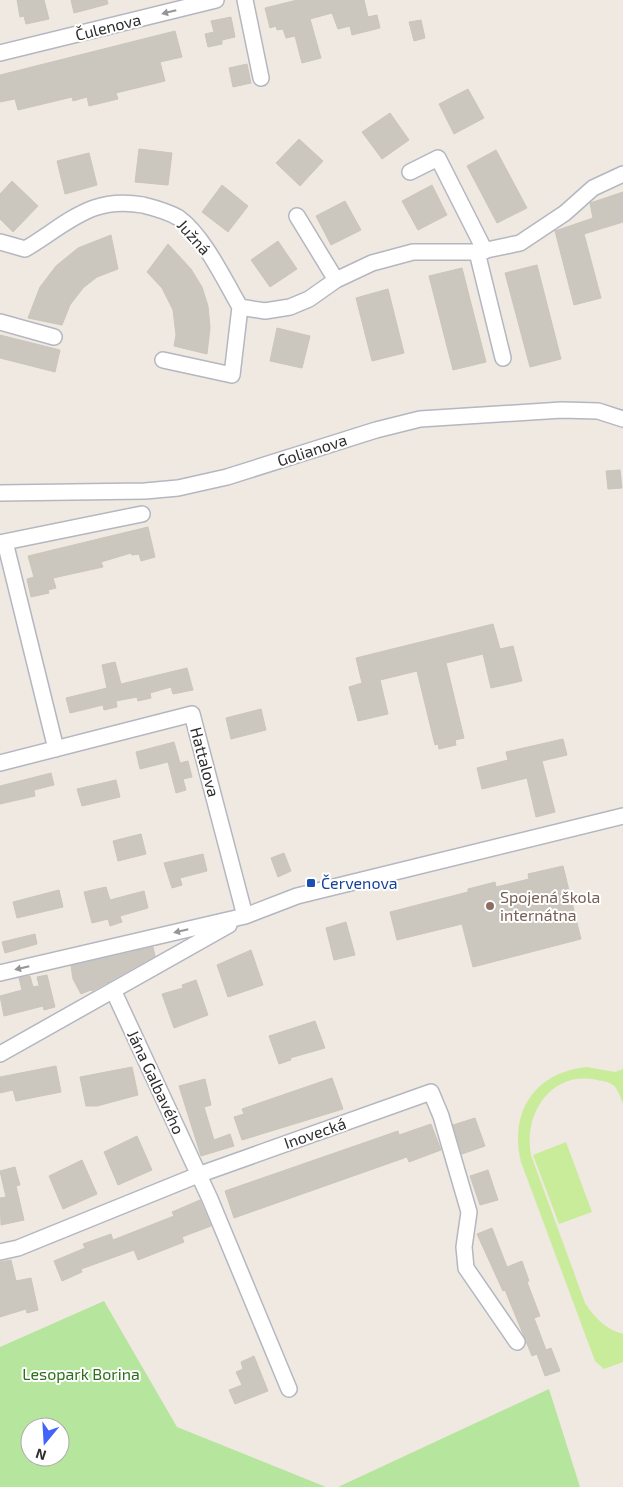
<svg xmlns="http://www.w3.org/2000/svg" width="623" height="1487" viewBox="0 0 623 1487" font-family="'Exo 2',sans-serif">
<rect width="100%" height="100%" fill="#efe9e1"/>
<!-- green -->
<path fill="#b6e59e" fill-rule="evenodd" d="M104,1301L177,1427L326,1487H0V1347ZM30,1427H60V1457H30Z
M549,1389L580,1487H338Z"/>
<!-- pitch -->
<path fill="#c9ec9a" d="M587,1067L615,1072L623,1069V1104C621,1099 619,1091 615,1087C611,1082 603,1081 597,1080C551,1070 523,1114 531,1155L585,1303C595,1318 605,1329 623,1334V1362L604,1369L595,1361L521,1162C509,1113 534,1072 587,1067Z
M566,1142L592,1212L559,1224L533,1155Z"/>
<!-- building -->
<path fill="#cbc7bf" stroke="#cbc5ba" d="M17,0H44L49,19L26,24L24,16L20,17Z
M71,0H107L108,4L74,13Z
M297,0H364L368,17L377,15L380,28L352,35L350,26L338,29L332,13L310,19L321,58L302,63L295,36L286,38L283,29L277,30L276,26L270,28L265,8Z
M231,17L235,37L222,40V44L208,47L205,34L214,32L211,21Z
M421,20L425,38L414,41L409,22Z
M175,31L182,57L160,62L165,81L116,93L118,99L89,106L87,97L73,101L72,97L18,110L15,99L0,102V75Z
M247,64L251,83L233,87L229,68Z
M468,89L484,118L454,134L439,104Z
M390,113L409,140L382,159L362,132Z
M299,139L323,161L300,186L276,163Z
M139,149L172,153L168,185L135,182Z
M496,150L527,208L497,223L467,166Z
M89,153L97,185L65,194L57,161Z
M12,181L38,206L13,232L0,219V194Z
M222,185L248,206L228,232L202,212Z
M432,185L447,215L418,230L402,201Z
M623,192V222L584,234L601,298L574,305L555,231L593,218L590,203Z
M345,201L361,230L331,245L316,216Z
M111,235L118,269L97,277L83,288L70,305L62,325L28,318L40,287L56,266L78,248Z
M278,241L297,269L270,287L251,260Z
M168,244L191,269L202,287L208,306L210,328L207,354L174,346L176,335L173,310L162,288L147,272Z
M537,265L561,359L530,367L505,273Z
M462,268L486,362L453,370L429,276Z
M388,289L404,353L372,361L356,298Z
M277,328L310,336L302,368L270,361Z
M0,335L60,350L55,372L0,358Z
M620,470L622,488L608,489L606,471Z
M148,527L155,557L141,561L139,554L132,555L131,553L101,562L103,567L53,578L56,588L48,590L49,593L31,597L27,579L34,577L28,556Z
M493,624L500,649L513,646L522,681L491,688L483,654L446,663L464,738L455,740L456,745L439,749L438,744L435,745L417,671L380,680L388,714L358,721L349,687L362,683L356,658Z
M115,662L121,684L187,668L193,690L173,694L171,687L150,693L151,698L138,701L137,697L116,701L117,707L104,710L103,705L70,713L66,698L107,688L102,665Z
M261,709L266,730L231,739L226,718Z
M563,739L567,755L542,761L555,812L536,817L527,778L482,789L477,768L508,760L506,752Z
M174,742L180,763L188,761L192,777L183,779L186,790L176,793L168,762L140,769L136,752Z
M51,773L54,785L34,790L35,796L0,804V786Z
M116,780L120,797L82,806L77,789Z
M141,834L146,854L118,861L113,841Z
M284,853L291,871L278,877L271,858Z
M203,854L207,871L180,878L182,885L172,888L164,863Z
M563,866L581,939L473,967L462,924L397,940L390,912L468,892V889L495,882L496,887L529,879L528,874Z
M106,887L110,900L144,891L148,908L120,916L122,922L110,926L108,919L92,923L84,892Z
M59,890L63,907L17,918L13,902Z
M346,922L355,955L334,960L326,928Z
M35,934L37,944L5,953L2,942Z
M153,947L155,956L92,991L91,990L81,994L73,979L71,966Z
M251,950L263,985L228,997L217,965Z
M47,975L55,1007L44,1010L43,1006L4,1016L0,996L22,990L19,978L30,976L33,987L38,986L41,994L37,977Z
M196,980L208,1015L174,1028L162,994L183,988L182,985Z
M315,1021L325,1048L290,1058L291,1060L279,1064L269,1036Z
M56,1066L61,1092L16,1101L13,1090L0,1093V1077Z
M132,1067L138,1095L97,1106H86L80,1077Z
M332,1078L343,1109L242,1140L234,1117L244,1114L242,1109Z
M205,1079L211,1105L204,1107L214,1140L230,1134L234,1146L201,1156L179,1086Z
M475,1118L485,1146L462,1154L453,1125Z
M431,1124L441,1150L409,1162L407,1157L234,1218L225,1191L398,1131L399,1135Z
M137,1136L152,1170L118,1185L104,1152Z
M82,1160L97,1194L63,1209L49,1176Z
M15,1167L20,1185L16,1186L24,1220L1,1225L0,1198L6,1197L0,1171Z
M488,1170L498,1200L480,1205L470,1176Z
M200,1200L211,1226L182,1237L184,1242L138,1260L134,1250L81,1269L82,1272L62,1281L54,1261L85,1248L83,1244L111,1234L113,1240L174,1216L172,1212Z
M492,1228L507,1267L522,1261L529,1281L527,1282L540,1316L534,1318L546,1350L551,1348L560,1371L545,1376L537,1354L532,1356L505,1290L503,1291L477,1234Z
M11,1260L16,1281L31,1278L38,1310L27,1313L26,1309L0,1317V1262Z
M254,1356L268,1391L235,1404L229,1390L242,1385L236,1372L243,1369L241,1362Z"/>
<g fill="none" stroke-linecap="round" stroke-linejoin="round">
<defs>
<path id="minor" d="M245,0L261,78
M0,53L216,0
M410,172L438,158L485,251
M297,216L336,280
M0,242L25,249C48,236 69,217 94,208C111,202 126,202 143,205C155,208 169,212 179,218C203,235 225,281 240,307L265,311L290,307L309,299L336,280L372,263L413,252H477L520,243L565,213L593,188L623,174
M477,252L503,358
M0,322L54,337
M163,360L232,375L240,307
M0,493L145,491L178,488L227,477L376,430L420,419L562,410L598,411L623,419
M5,542L56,749
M0,543L142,514
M0,763L192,714L245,916
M0,973L245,916L297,896L623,816
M113,990L210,1199L289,1389
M0,1054L229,925
M0,1252L18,1248L198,1175L431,1092L441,1116L469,1212L464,1247L466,1268L517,1342"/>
</defs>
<!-- minor casing -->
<use href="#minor" stroke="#b4b7c1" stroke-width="18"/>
<!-- minor -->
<use href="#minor" stroke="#fff" stroke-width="15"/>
</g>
<!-- one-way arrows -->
<defs><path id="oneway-solid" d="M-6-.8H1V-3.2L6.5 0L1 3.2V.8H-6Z" transform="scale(1.25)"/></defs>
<g fill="#969696">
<use href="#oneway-solid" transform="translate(169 12) rotate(166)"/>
<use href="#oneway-solid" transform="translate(181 931) rotate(167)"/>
<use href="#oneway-solid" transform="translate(22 968) rotate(167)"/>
</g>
<!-- markers -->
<rect fill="#1a4fb4" stroke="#fff" stroke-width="2" x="306" y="878" width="10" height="10" rx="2.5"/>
<circle fill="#8d6e63" stroke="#fff" stroke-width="2" cx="490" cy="906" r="5"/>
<g text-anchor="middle" stroke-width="4" stroke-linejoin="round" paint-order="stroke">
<!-- street labels -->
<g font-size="16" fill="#2e2e2e" stroke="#fff">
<text transform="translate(108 27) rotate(-14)" y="6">Čulenova</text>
<text transform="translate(194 237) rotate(48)" y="6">Južná</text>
<text transform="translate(312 450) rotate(-18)" y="6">Golianova</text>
<text transform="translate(205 762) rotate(75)" y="6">Hattalova</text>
<text transform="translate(156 1082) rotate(65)" y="6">Jána Galbavého</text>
<text transform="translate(315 1133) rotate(-19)" y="6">Inovecká</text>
</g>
<!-- transit labels -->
<g font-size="16" fill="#164399" stroke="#fff" text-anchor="start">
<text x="321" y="889">Červenova</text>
</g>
<!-- education labels -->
<g font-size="16" fill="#785e54" stroke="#fff" text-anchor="start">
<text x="500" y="903">Spojená škola<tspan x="500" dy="18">internátna</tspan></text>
</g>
<!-- park labels -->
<g font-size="16" fill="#2c6e1b" stroke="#fff">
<text x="81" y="1380">Lesopark Borina</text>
</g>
</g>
<!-- north arrow -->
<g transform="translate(45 1442) rotate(198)"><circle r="24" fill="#ffffff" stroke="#ababab"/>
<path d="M0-4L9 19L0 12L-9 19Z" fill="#4264fb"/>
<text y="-8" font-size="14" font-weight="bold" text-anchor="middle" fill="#2e2e2e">N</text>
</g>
</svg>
